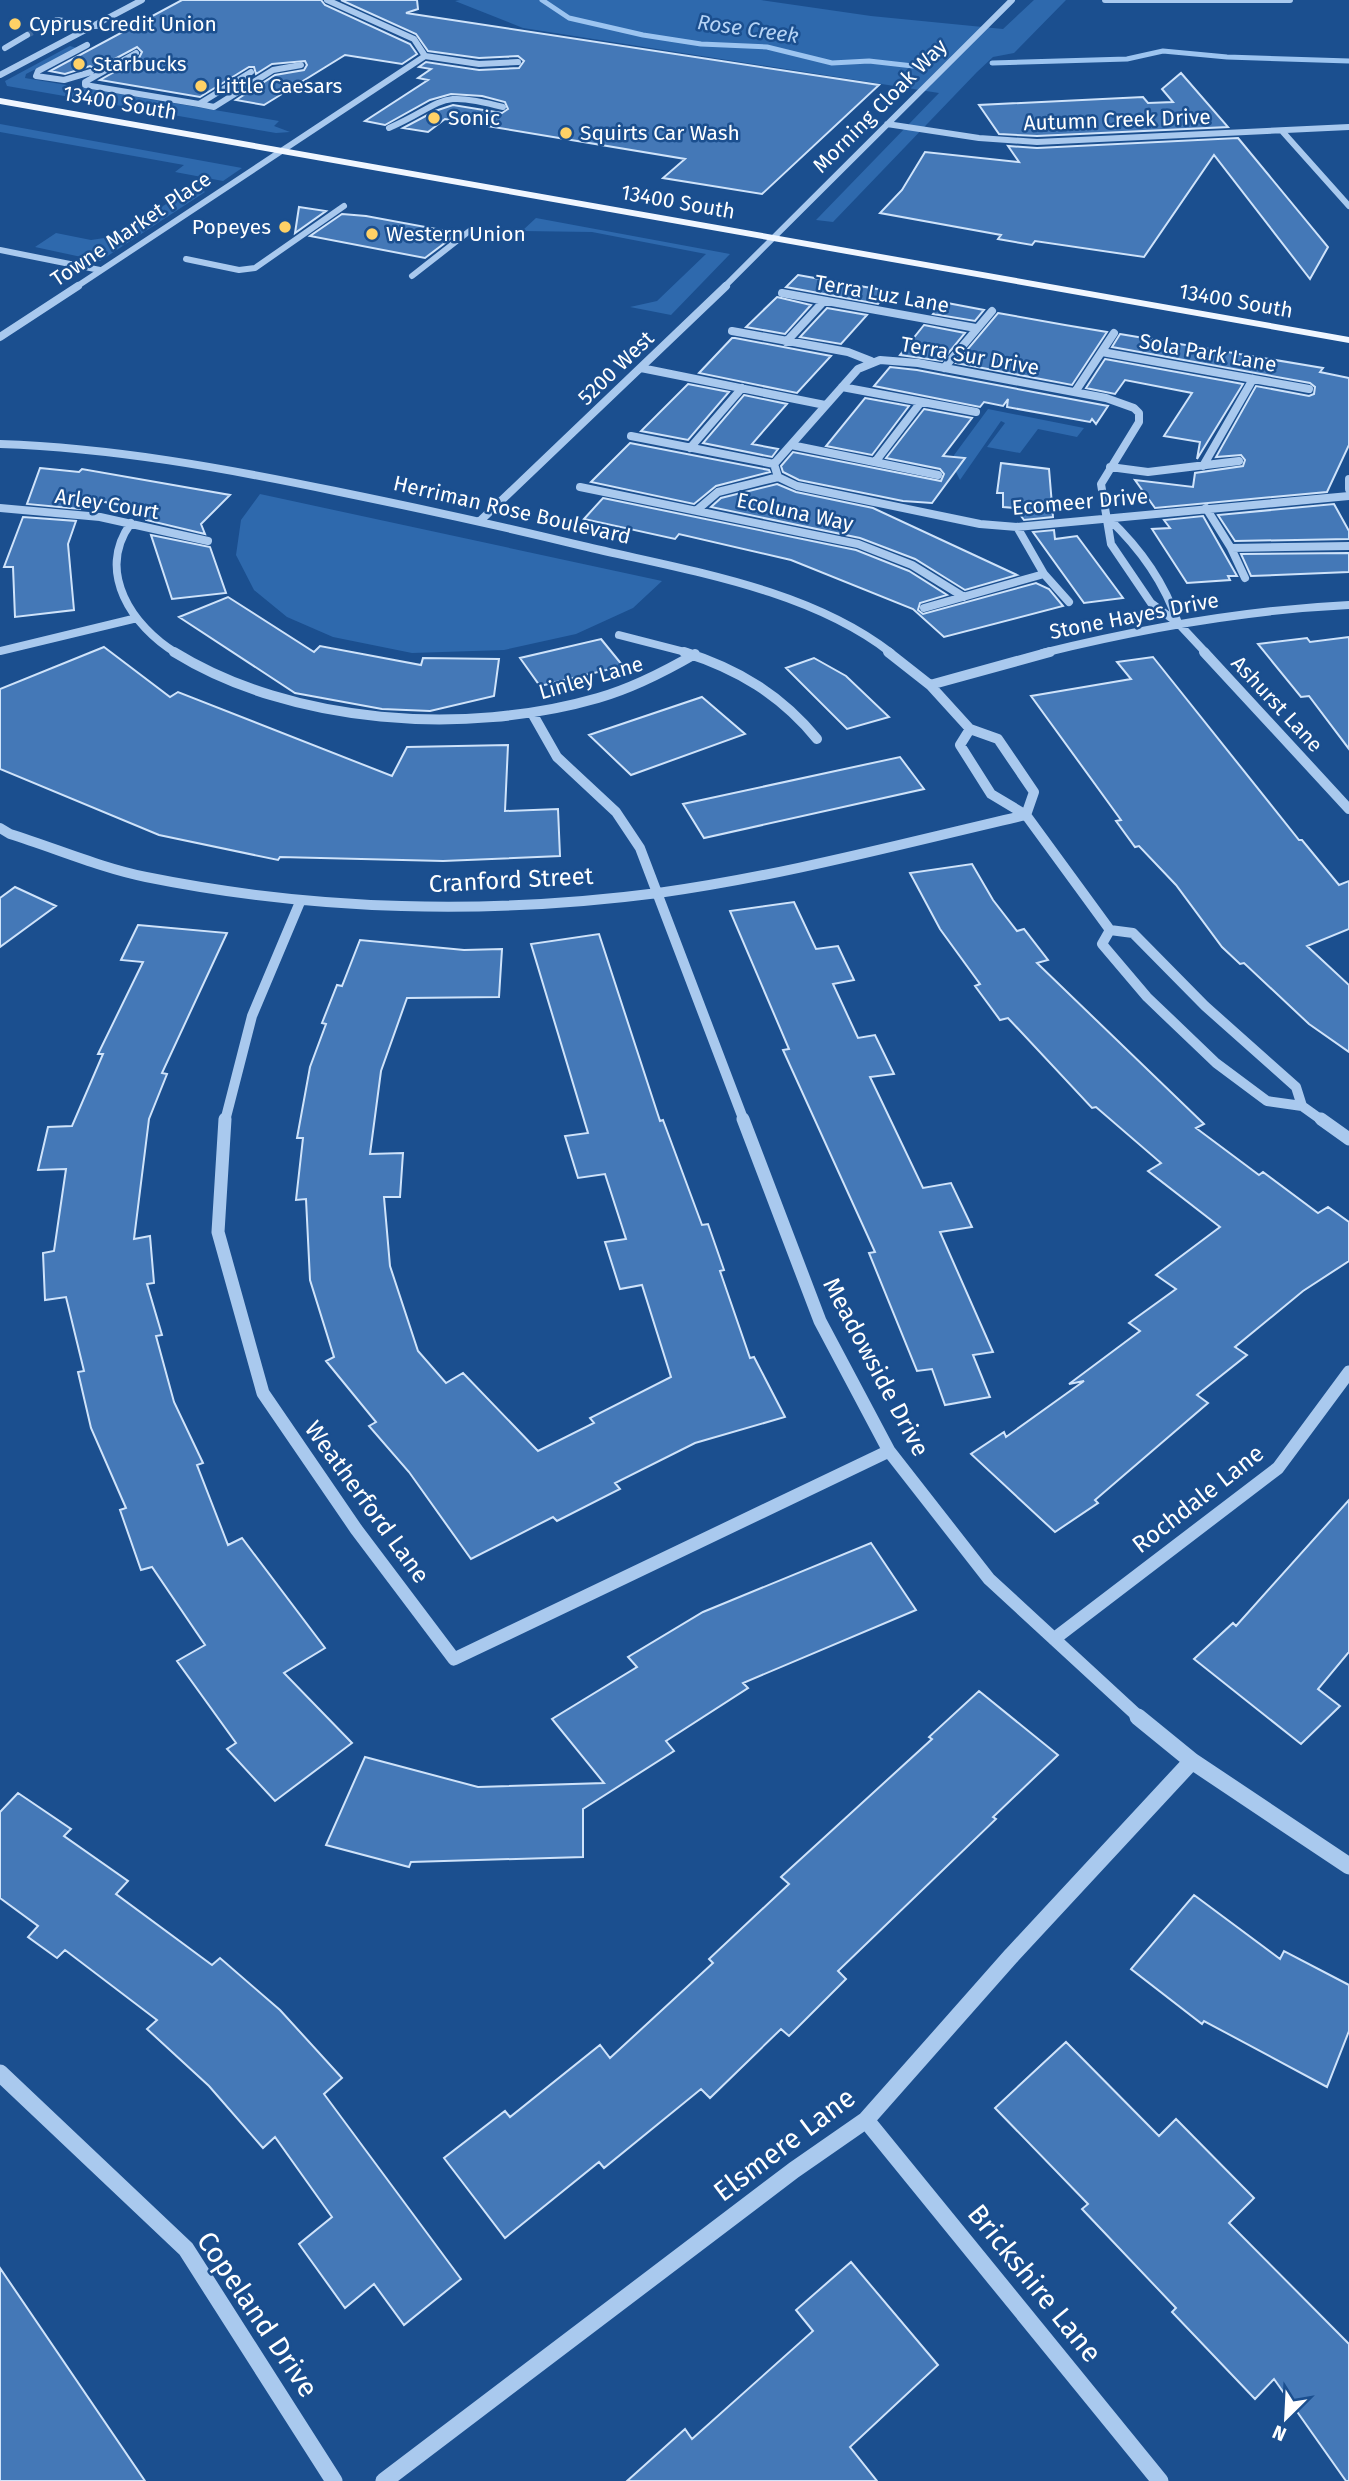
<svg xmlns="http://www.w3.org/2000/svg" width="1349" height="2481" viewBox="0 0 1349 2481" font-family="'Fira Sans',sans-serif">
<rect width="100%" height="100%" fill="#1b4f8f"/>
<!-- green -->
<path fill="#2e69ad" d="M460,0H761L871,16L1003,29L1034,0H1066L1014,53L993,57L977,72L833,222L816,220L939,93L523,28L455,1Z
M70,46L77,48L26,74L25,78L279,121L274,126L290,132L276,133L7,86L5,81Z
M0,124L242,168L223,181L175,172L184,165L0,132Z
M201,189L205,192L100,261L35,247L56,233L91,240L111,237L188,191Z
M536,218L730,254L671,315L630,307L657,301L706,254L592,232L522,231Z
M988,409L1084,428L1077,437L1038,429L1020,453L987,447L1005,423L1001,421L960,480L956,472L946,466Z
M260,494L662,581L633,608L576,634L504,650L412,653L333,637L287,617L254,590L236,555L241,520Z"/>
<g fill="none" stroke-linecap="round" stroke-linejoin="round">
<!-- stream -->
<path stroke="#9cc4f0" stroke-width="5" d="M542,0L569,18L643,35L701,44L767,47L832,63L869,61L913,66
M992,63L1127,59L1163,51L1227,57L1349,61"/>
</g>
<!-- building -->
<path fill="#4478b7" stroke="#cfe3fa" stroke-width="2" d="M182,0H321L325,5L410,44L417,54L402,64L345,55L264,105L236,100L275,75L304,70L307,65L305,61L272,64L256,74L254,67H249L200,97L100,80L139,58L142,52L137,47L96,69L90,66L65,74L50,71Z
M341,0H417L418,9L406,13L879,85L762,194L663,178L685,159L445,119L428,132L403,128L435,111L453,105L502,113L508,109L505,102L482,96L451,94L430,100L385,125L365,121L428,80L418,78L431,69L419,67L426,62L479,70L519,68L524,61L518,56L479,58L428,51L416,34Z
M1181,73L1228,127L1037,136L999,134L979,105L1143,97L1148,103L1173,102L1162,89Z
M1238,138L1328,247L1310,279L1214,155L1144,257L1035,241L1032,245L998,239L1001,235L880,213L902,190L925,152L1019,162L1008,146L1037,148Z
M299,207L326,211L295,233Z
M342,214L366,216L458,233L425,258L310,236Z
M798,275L848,284L889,291L878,304L786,287Z
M777,297L811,305L785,334L746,327Z
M942,302L984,310L975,321L933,314Z
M827,308L867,315L841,344L800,337Z
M998,313L1065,325L1107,332L1072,385L956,363Z
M924,325L965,333L942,361L900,355Z
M1120,334L1323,368L1320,372L1349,378V445L1327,492L1155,508L1135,480L1193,487L1195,473L1243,466L1245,460L1241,455L1216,457L1256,386L1309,396L1314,394L1315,387L1310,383L1112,347Z
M732,338H735L831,356L797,393L699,373Z
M1105,359L1243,384L1197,459L1200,442L1164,436L1192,393L1125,380L1115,394L1086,388Z
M890,367L917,370L1108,406L1096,424L1092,419L1090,422L1007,407L1008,399L1003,406L984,402L980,407L874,386Z
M688,384L729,392L688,440L641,431Z
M744,395L787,404L752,444L778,449L772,457L703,443Z
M865,398L909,406L872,455L826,446Z
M924,409L972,418L943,456L965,458L932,503L903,501L799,480L783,472L781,466L793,452L941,481L944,474L940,469L886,458Z
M630,443L769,470L770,472L716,486L694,504L591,482Z
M1001,463L1049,469L1053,517L1024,520L1015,508L1003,507V493H997Z
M40,468L79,472L82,469L230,495L201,524L205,534L146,520L142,509L83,498L80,509L27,504Z
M777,484L796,492L873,508L1017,575L965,590L915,559L860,538L711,507L721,498Z
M603,498L856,550L909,571L947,595L920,603L918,610L923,614L1036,583L1049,589L1063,606L944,637L913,609L791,560L679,534L675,539L584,519Z
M1334,504L1349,531V539L1235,541L1218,515Z
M1203,516L1237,576H1228L1230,580L1187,583L1152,529L1170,528L1164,520Z
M23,517L76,521L68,544L74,610L15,617L13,567H4Z
M1054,530L1055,539L1077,536L1123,598L1084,603L1033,532Z
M151,535L210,547L226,593L172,599Z
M1349,553V572L1251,576L1241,554Z
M228,597L314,652L320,646L421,665L423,658L499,659L494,696L430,711L382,709L295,693L179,617Z
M1349,637V749L1309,696L1301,697L1258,644L1307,638L1310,642Z
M601,639L623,666L540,686L520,658Z
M104,647L170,697L178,692L392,776L407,747L508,745L505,811L558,809L560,856L443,861L280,857L278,860L159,835L0,769V689Z
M1153,657L1299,840H1302L1339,885L1349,881V929L1307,946L1349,985V1052L1309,1024L1244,963L1240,964L1222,947L1176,885L1139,846L1135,847L1116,821L1121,820L1031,696L1131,679L1117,662Z
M814,658L846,676L889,717L847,729L786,668Z
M702,697L745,734L631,775L589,735Z
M900,757L924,789L704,838L683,804Z
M972,864L993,900L1017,931L1024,929L1048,960L1037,963L1204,1124L1196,1128L1259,1175L1263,1172L1318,1213L1328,1207L1349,1222V1261L1303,1291L1235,1347L1247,1355L1197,1395L1208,1403L1095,1500L1098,1503L1055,1532L971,1454L1004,1432L1006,1437L1084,1381L1069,1384L1140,1331L1129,1323L1176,1289L1156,1275L1220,1227L1148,1171L1161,1163L1096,1107L1092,1108L1008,1018L1000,1020L975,986L980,984L940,929L910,873Z
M15,887L56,906L0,947V898Z
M794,902L816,949L838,946L854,980L833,984L858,1038L875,1035L894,1074L870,1077L923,1188L951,1183L972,1227L940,1232L993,1352L973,1355L990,1397L945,1405L932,1369L917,1371L869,1253L875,1252L783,1050L789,1049L730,911Z
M138,925L227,933L162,1073L167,1074L149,1119L134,1239L150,1236L154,1283L147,1284L162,1335L156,1336L174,1402L203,1463L197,1465L228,1545L242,1538L325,1648L284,1673L352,1743L275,1801L227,1749L236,1743L177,1661L205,1645L152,1567L141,1570L120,1510L126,1508L91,1428L78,1372L84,1371L66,1297L45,1300L43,1253L54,1251L66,1169L38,1170L48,1127L72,1126L103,1054H98L143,962L121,960Z
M599,934L660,1121L663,1120L702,1225L708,1224L724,1270L720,1271L750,1358L754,1357L785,1417L695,1443L615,1483L620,1489L557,1521L553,1517L471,1559L409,1472L369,1426L376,1422L326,1361L334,1357L310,1280L306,1199L296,1200L303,1138H297L310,1067L326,1024L322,1023L337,985L342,986L360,940L464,950L502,949L499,997L407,998L381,1071L370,1154L403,1153L400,1197H384L390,1266L418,1351L446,1383L463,1373L538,1451L594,1423L590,1418L671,1377L642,1285L620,1289L605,1242L626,1239L605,1174L578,1178L565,1136L588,1133L531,944Z
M1349,1500V1652L1318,1689L1340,1706L1301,1744L1194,1659L1233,1623L1236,1626Z
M871,1543L916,1610L743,1683L748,1688L666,1741L674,1751L583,1809V1857L411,1862L409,1867L326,1845L365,1757L478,1787L604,1783L552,1719L637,1667L628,1657L703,1612Z
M979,1691L1058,1755L993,1817L996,1819L838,1971L846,1979L789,2036L781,2029L710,2098L701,2089L604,2168L599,2162L505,2238L444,2158L505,2111L510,2117L600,2045L610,2058L713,1963L709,1959L789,1884L781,1877L932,1739L929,1737Z
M18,1793L71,1829L64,1836L128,1881L116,1894L212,1965L220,1958L280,2010L342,2078L324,2094L461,2279L404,2325L374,2284L345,2308L299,2244L332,2217L275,2137L263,2148L209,2086L147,2029L157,2020L65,1950L57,1958L28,1937L38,1926L0,1898V1812Z
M1194,1895L1280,1959L1284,1951L1349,1985V2031L1327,2087L1204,2021L1202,2024L1131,1969Z
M1066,2042L1159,2136L1176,2119L1254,2198L1229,2223L1349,2344V2481H1346L1274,2379L1255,2399L1172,2312L1176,2308L1082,2209L1088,2204L995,2108Z
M851,2262L938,2365L850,2447L877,2481H627L685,2429L692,2439L813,2331L796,2310Z
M0,2268L145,2481H0Z"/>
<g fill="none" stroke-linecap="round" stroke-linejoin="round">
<!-- minor-tunnel -->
<path stroke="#3d69a0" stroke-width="6" stroke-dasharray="6 3.5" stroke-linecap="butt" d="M27,35L45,26"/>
<!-- minor-far4 -->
<path stroke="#a9c9ee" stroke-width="6" d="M327,0L414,39L425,56
M1105,0H1290
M45,26L57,20L96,26
M87,45L38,71L36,76L64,80L91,72
M5,48L27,35
M136,53L85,82V85L199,104L251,72
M425,56L479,64L518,62
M0,75L142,0
M199,104L214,107L273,70L301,65
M887,124L979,138L1037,142L1349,127
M389,128C446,103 435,89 503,107
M1282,131L1349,206
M0,250L100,270
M186,259L239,270L255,268L344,206
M412,276L472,229
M76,287L425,56
M724,287L1012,0"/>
<!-- minor-far3 -->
<path stroke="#a9c9ee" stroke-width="8" d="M782,293L976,328
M732,331L848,352L871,361
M0,337L78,286
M786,342L824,301
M1102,352L1309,389
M641,368L825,405
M944,368L992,311
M842,387L976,412
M1075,392L1114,333
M631,436L774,464
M0,444C114,448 224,468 335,491C418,508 501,526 583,546C684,570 808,588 891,653
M791,445L938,475
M690,448L742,388
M875,462L921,402
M1203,466L1253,379
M1110,467L1148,472L1239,461
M778,477L774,464L858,369L880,360L918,363L1106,398L1134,408L1139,413V422L1101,484L1111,544L1151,603L1178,623L1206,653
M778,477L797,486L980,524L1017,527L1349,496
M1349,479V489
M580,487L858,544L912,565L964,597
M0,508L100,517L208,541
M1206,508L1231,548L1245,578
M697,510L718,492L778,477
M1108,518C1140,548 1164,581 1178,623
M480,521L726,286
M131,523C95,572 133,627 176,653
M1017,527L1044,574L1069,602
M1231,548L1349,546
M924,608L1044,574
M619,635L689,653
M0,651L133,619
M1043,653C1144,628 1245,610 1349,605"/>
<!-- minor-far2 -->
<path stroke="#a9c9ee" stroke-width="10" d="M174,652C292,725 466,736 598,698C633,688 664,672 695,654
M684,652C738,669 781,695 817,739
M888,652L930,685L970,729L998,739L1034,792L1026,815
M1204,652L1349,809
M930,685L1050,652
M532,713L557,757L616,812L640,848L744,1121
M970,729L960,745L991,794L1026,815L1110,930L1133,933L1205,1006L1296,1087L1302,1106
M0,828L10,834C55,848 101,868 146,877C314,911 489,915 658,893C782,876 904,843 1026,815
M1110,930L1102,944L1147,997L1216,1063L1267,1101L1302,1106L1323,1121
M225,1121L252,1016L300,902"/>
<!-- minor-far1 -->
<path stroke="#a9c9ee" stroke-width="13" d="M225,1119L218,1232L263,1393L356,1529L454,1659L889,1451
M743,1119L820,1321L889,1451L989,1579L1141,1719
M1321,1119L1349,1139
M1054,1639L1278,1468L1349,1372"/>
<!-- minor -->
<path stroke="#a9c9ee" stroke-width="17" d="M1138,1717L1192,1761L1349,1866
M0,2073L186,2249L334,2481
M866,2120L1160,2481
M384,2481L794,2170L866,2120L1012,1955L1192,1761"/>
<!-- major -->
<path fill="#f0f6ff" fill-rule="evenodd" d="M0,98L1349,337V343L0,104Z"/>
</g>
<!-- markers -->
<g fill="#ffd166" stroke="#1b4f8f" stroke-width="2.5">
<circle cx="15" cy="24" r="7"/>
<circle cx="79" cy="64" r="7"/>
<circle cx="201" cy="86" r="7"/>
<circle cx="434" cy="118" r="7"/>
<circle cx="566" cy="133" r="7"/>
<circle cx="285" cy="227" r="7"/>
<circle cx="372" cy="234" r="7"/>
</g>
<g text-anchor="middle" stroke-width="5" stroke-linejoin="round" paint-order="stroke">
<!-- far-poi labels -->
<g font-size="21" fill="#fff" stroke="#1b4f8f" text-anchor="start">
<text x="29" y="31">Cyprus Credit Union</text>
<text x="93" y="71">Starbucks</text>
<text x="215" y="93">Little Caesars</text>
<text x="448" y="125">Sonic</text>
<text x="580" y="140">Squirts Car Wash</text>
<text x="271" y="234" text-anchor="end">Popeyes</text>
<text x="386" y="241">Western Union</text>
</g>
<!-- far-water labels -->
<g font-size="21" font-style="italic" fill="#b5d3f5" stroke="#1b4f8f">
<text transform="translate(748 29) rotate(8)" y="7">Rose Creek</text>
</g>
<!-- far-street labels -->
<g font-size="21" fill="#fff" stroke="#1b4f8f">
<text transform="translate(120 103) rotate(10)" y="7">13400 South</text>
<text transform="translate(880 106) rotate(-45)" y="7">Morning Cloak Way</text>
<text transform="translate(1117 120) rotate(-2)" y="7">Autumn Creek Drive</text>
<text transform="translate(678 202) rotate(10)" y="7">13400 South</text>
<text transform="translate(131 229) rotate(-34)" y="7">Towne Market Place</text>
<text transform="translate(882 294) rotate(10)" y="7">Terra Luz Lane</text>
<text transform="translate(1236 301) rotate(10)" y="7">13400 South</text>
<text transform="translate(1208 353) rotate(10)" y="7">Sola Park Lane</text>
<text transform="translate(970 356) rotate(10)" y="7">Terra Sur Drive</text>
<text transform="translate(616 368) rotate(-44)" y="7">5200 West</text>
<text transform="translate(1080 502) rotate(-5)" y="7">Ecomeer Drive</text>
<text transform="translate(107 504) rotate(9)" y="7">Arley Court</text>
<text transform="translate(512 510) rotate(13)" y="7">Herriman Rose Boulevard</text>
<text transform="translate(795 512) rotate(12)" y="7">Ecoluna Way</text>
<text transform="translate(1134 616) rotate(-11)" y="7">Stone Hayes Drive</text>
<text transform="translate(591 678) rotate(-16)" y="7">Linley Lane</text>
<text transform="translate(1277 704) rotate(47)" y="7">Ashurst Lane</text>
</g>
<!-- street labels -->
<g font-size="24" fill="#fff" stroke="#1b4f8f">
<text transform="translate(511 880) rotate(-3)" y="8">Cranford Street</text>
<text transform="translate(876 1367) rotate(62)" y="8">Meadowside Drive</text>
<text transform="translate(1198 1499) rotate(-38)" y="8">Rochdale Lane</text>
<text transform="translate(367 1502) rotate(54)" y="8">Weatherford Lane</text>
</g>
<!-- near-street labels -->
<g font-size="28" fill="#fff" stroke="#1b4f8f">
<text transform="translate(784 2144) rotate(-37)" y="10">Elsmere Lane</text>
<text transform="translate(1035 2283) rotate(51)" y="10">Brickshire Lane</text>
<text transform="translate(258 2314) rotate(56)" y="10">Copeland Drive</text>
</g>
</g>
<!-- north arrow -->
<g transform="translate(1286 2418) rotate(204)" stroke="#1b4f8f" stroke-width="5" paint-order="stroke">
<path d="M0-5L12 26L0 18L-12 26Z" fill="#ffffff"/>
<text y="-10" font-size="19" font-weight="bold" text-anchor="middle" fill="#ffffff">N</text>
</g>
</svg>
